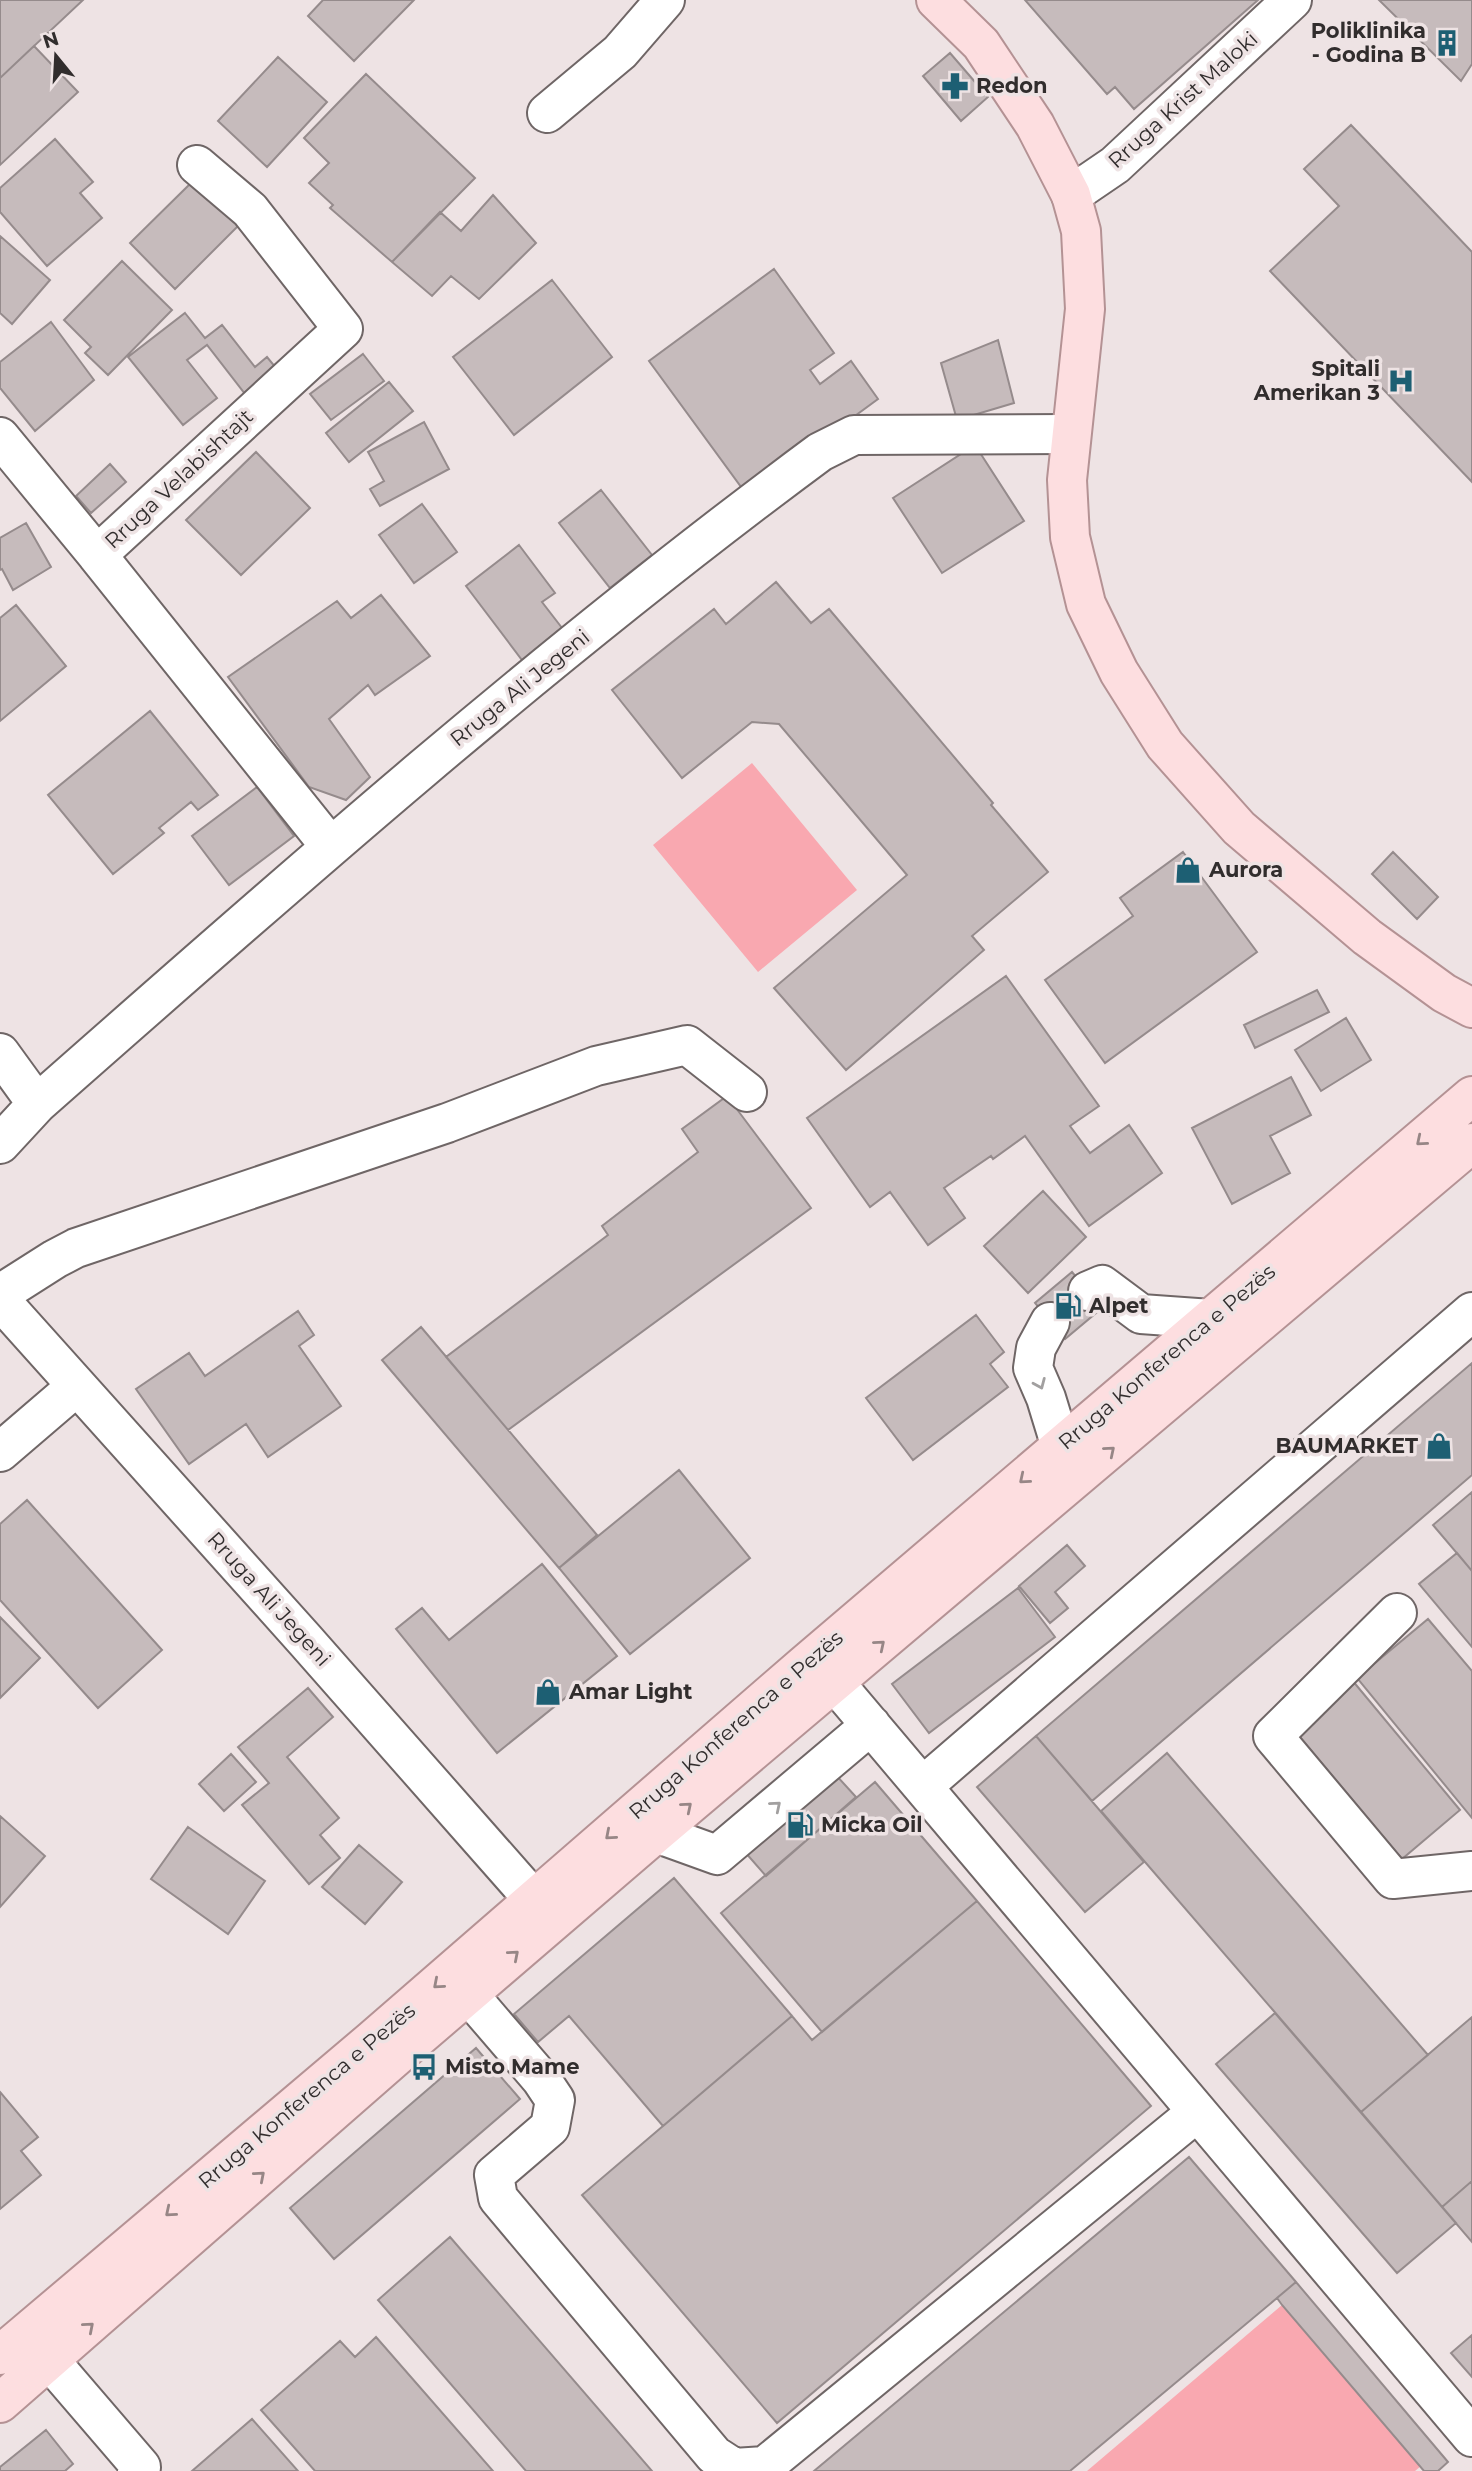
<svg xmlns="http://www.w3.org/2000/svg" width="1472" height="2471" viewBox="0 0 1472 2471" font-family="Montserrat,sans-serif">
<rect width="100%" height="100%" fill="#eee3e4"/>
<!-- green -->
<path fill="#f9a8b0" d="M752,763L857,890L758,972L653,845Z
M1282,2305L1421,2466L1415,2471H1087Z"/>
<!-- building -->
<path fill="#c6bbbc" stroke="#958b8c" stroke-width="2" d="M0,0H83L0,78Z
M323,0H414L354,61L308,16Z
M1025,0H1258L1134,109L1115,87L1107,94Z
M1379,0H1472V64L1461,81Z
M34,46L78,92L0,165V78Z
M950,53L988,97L961,121L923,76Z
M278,57L327,102L267,167L218,121Z
M366,74L475,178L392,262L330,208L333,205L309,183L329,163L304,138Z
M1351,125L1472,252V482L1270,271L1339,206L1304,169Z
M55,139L93,182L80,193L102,218L47,266L0,212V188Z
M193,181L238,226L175,289L130,243Z
M493,195L536,243L479,299L451,276L432,296L392,262L440,212L461,231Z
M0,236L50,280L12,324L0,313Z
M122,261L172,310L108,375L85,353L91,347L64,320Z
M774,269L834,353L810,370L820,384L851,361L878,399L747,495L649,361Z
M552,280L612,357L514,435L453,357Z
M185,313L205,338L222,325L255,367L267,357L281,374L249,399L207,345L187,360L217,398L183,425L128,357Z
M51,322L94,380L35,431L0,388V362Z
M998,340L1014,403L957,420L941,363Z
M363,354L384,381L331,420L310,394Z
M389,382L413,411L349,462L326,433Z
M424,422L449,469L380,506L370,489L384,481L368,452Z
M975,445L1024,521L942,573L893,498Z
M256,452L310,508L241,575L186,520Z
M110,464L126,482L91,513L76,496Z
M601,490L652,555L610,588L559,523Z
M422,504L457,552L414,583L379,535Z
M26,523L51,567L13,590L2,569L0,570V538Z
M519,545L555,593L542,602L569,637L528,668L466,586Z
M776,582L811,623L829,609L993,803L991,805L1048,872L972,936L984,950L846,1070L774,988L907,875L779,724L752,722L682,778L612,690L714,609L726,624Z
M381,595L430,656L375,695L368,685L329,719L370,777L346,800L309,787L228,677L337,601L351,618Z
M16,605L66,666L0,721V618Z
M150,711L218,795L198,810L191,802L159,828L164,833L113,874L48,795Z
M257,787L294,836L229,885L192,836Z
M1183,852L1257,952L1105,1063L1045,980L1133,916L1120,898Z
M1393,852L1438,897L1417,919L1372,874Z
M1006,976L1099,1106L1070,1126L1090,1153L1129,1125L1162,1173L1089,1226L1025,1136L993,1159L991,1156L944,1188L965,1218L928,1245L890,1192L870,1207L807,1118Z
M1317,990L1329,1012L1255,1048L1244,1025Z
M1346,1018L1371,1060L1321,1091L1295,1050Z
M1291,1077L1311,1115L1270,1136L1290,1173L1232,1204L1192,1128Z
M727,1096L811,1208L508,1430L446,1357L608,1235L602,1226L698,1152L682,1129Z
M1043,1191L1086,1237L1028,1293L984,1246Z
M1072,1272L1102,1308L1065,1339L1035,1303Z
M298,1311L314,1335L299,1346L341,1406L268,1457L246,1424L189,1464L136,1389L189,1353L205,1376Z
M976,1315L1004,1352L990,1364L1008,1387L913,1460L866,1398Z
M421,1327L597,1535L559,1568L382,1360Z
M1472,1363V1475L1092,1801L1036,1736Z
M679,1470L750,1558L630,1654L559,1568Z
M1472,1492V1571L1433,1525Z
M27,1500L162,1650L98,1708L0,1600V1524Z
M1067,1545L1085,1566L1055,1592L1068,1608L1050,1623L1019,1586Z
M1457,1553L1472,1571V1647L1419,1584Z
M542,1564L617,1656L497,1753L396,1629L422,1608L449,1640Z
M1018,1588L1055,1637L929,1733L892,1684Z
M0,1617L40,1658L0,1698Z
M1428,1619L1472,1671V1818L1357,1678Z
M1352,1680L1460,1810L1402,1859L1300,1737L1325,1702Z
M308,1688L333,1717L287,1757L339,1818L320,1835L340,1858L309,1884L242,1805L269,1783L238,1747Z
M1036,1736L1144,1862L1085,1912L977,1787Z
M1167,1753L1428,2055L1361,2112L1101,1811Z
M231,1754L256,1782L224,1811L199,1784Z
M835,1774L856,1797L766,1876L745,1852Z
M875,1782L977,1901L822,2032L721,1913Z
M0,1816L45,1856L0,1907Z
M188,1827L265,1881L228,1934L151,1879Z
M359,1845L402,1882L365,1924L322,1887Z
M674,1878L792,2016L663,2126L569,2016L538,2042L514,2014Z
M977,1901L1151,2106L777,2423L582,2195L792,2016L812,2040Z
M1275,2013L1456,2223L1397,2273L1216,2064Z
M1472,2017V2181L1442,2207L1361,2112Z
M476,2048L520,2099L334,2259L290,2208Z
M0,2092L38,2137L21,2151L41,2175L0,2209Z
M1189,2157L1296,2282L1277,2298L1070,2471H814Z
M1472,2181V2242L1442,2207Z
M450,2237L652,2471H526L378,2300Z
M1296,2282L1448,2462L1438,2471H1424L1282,2305L1277,2298Z
M1472,2335V2377L1451,2353Z
M376,2337L493,2471H315L261,2410L340,2341L355,2357Z
M252,2419L298,2471H192Z
M46,2430L73,2464L65,2471H0V2467Z"/>
<g fill="none" stroke-linecap="round" stroke-linejoin="round">
<!-- minor-tunnel -->
<path stroke="#c8bfbf" stroke-width="38" stroke-dasharray="38 19" stroke-linecap="butt" d="M1050,1322L1088,1291"/>
<defs>
<path id="minor" d="M547,113L620,52L665,0
M197,165L250,210L343,329L97,555L330,846
M1071,195L1115,165L1292,0
M0,437L97,555
M0,1053L37,1104
M0,1144L37,1104C292,879 547,654 820,452L854,435L1071,434
M1088,1291L1102,1285L1141,1314L1211,1319
M0,1294L55,1259L76,1248L447,1123L596,1066L687,1045L747,1092
M0,1300L305,1640L535,1901
M1050,1322L1036,1348L1033,1368L1046,1398L1061,1447
M0,1452L77,1386
M1397,1613L1273,1736L1393,1879L1472,1871
M835,1683L1472,2437
M923,1786L1472,1312
M656,1833L717,1855L871,1725
M468,1994L541,2079L555,2100L550,2127L494,2175L498,2198L714,2455L734,2468L765,2466L1196,2113
M50,2361L141,2467L137,2471"/>
<path id="major" d="M936,0L981,44L1035,125L1071,195L1081,231L1085,309L1067,480L1070,537L1086,604L1119,672L1165,745L1239,828L1367,937L1444,993L1472,1008
M0,2355L371,2041L804,1665L1472,1096
M0,2403L407,2047L656,1833L1472,1143"/>
</defs>
<!-- minor casing -->
<use href="#minor" stroke="#6f6666" stroke-width="42"/>
<!-- major casing -->
<use href="#major" stroke="#b49294" stroke-width="42"/>
<!-- minor -->
<use href="#minor" stroke="#fff" stroke-width="38"/>
<!-- major -->
<use href="#major" stroke="#fddee0" stroke-width="38"/>
</g>
<!-- one-way arrows -->
<defs><path id="oneway-chevron" d="M-2-3.5L2.5 0L-2 3.5" fill="none" stroke-width="1.6" stroke-linecap="round" stroke-linejoin="round" transform="scale(1.75)"/></defs>
<g stroke="#978686">
<use href="#oneway-chevron" transform="translate(1421 1141) rotate(140)"/>
<use href="#oneway-chevron" transform="translate(1110 1451) rotate(-40)"/>
<use href="#oneway-chevron" transform="translate(1024 1479) rotate(140)"/>
<use href="#oneway-chevron" transform="translate(880 1645) rotate(-40)"/>
<use href="#oneway-chevron" transform="translate(687 1807) rotate(-40)"/>
<use href="#oneway-chevron" transform="translate(610 1835) rotate(139)"/>
<use href="#oneway-chevron" transform="translate(514 1955) rotate(-41)"/>
<use href="#oneway-chevron" transform="translate(438 1984) rotate(139)"/>
<use href="#oneway-chevron" transform="translate(260 2176) rotate(-41)"/>
<use href="#oneway-chevron" transform="translate(170 2212) rotate(140)"/>
<use href="#oneway-chevron" transform="translate(89 2327) rotate(-41)"/>
</g>
<g stroke="#a2a0a0">
<use href="#oneway-chevron" transform="translate(1040 1384) rotate(67)"/>
<use href="#oneway-chevron" transform="translate(776 1806) rotate(-40)"/>
</g>
<!-- icons -->
<defs>
<symbol id="building-bare" viewBox="-9 -9 18 18"><path d="M-4-6H4V6H1V3H-1V6H-4ZM-2.5-4.3h1.7v1.8h-1.7ZM.8-4.3h1.7v1.8H.8ZM-2.5-1h1.7V.8h-1.7ZM.8-1h1.7V.8H.8Z" fill="#1d5f73" stroke="#eee3e4" stroke-width="2.5" paint-order="stroke"/></symbol>
<symbol id="pharmacy-bare" viewBox="-9 -9 18 18"><path d="M-2-6h4v4h4v4h-4v4h-4v-4h-4v-4h4Z" fill="#1d5f73" stroke="#eee3e4" stroke-width="2.5" paint-order="stroke"/></symbol>
<symbol id="hospital-bare" viewBox="-9 -9 18 18"><path d="M-5-5h3v3.5h4V-5h3V5h-3V1.5h-4V5h-3Z" fill="#1d5f73" stroke="#eee3e4" stroke-width="2.5" paint-order="stroke"/></symbol>
<symbol id="shop-bare" viewBox="-9 -9 18 18"><path d="M-5-2.5h2.3a2.7 3.5 0 0 1 5.4 0H5L5.5 6h-11ZM-1.5-2.5h3a1.5 2.3 0 0 0-3 0Z" fill="#1d5f73" stroke="#eee3e4" stroke-width="2.5" paint-order="stroke"/></symbol>
<symbol id="fuel-bare" viewBox="-9 -9 18 18"><path d="M-5.5-6h7V0h2V4h1.3V-2.5L3-4.5l.8-.8L6-3V5H2.5V1h-1V6h-7ZM-4.2-4.7v3.2H.2V-4.7Z" fill="#1d5f73" stroke="#eee3e4" stroke-width="2.5" paint-order="stroke"/></symbol>
<symbol id="bus-bare" viewBox="-9 -9 18 18"><path d="M-5-6H5V4H4V6H2V4H-2V6H-4V4H-5ZM-3.5-4V0h7V-4ZM-3.5 1.2v1.5H-2V1.2ZM2 1.2v1.5H3.5V1.2Z" fill="#1d5f73" stroke="#eee3e4" stroke-width="2.5" paint-order="stroke"/></symbol>
</defs>
<g fill-rule="evenodd">
<use href="#building-bare" x="1428" y="24" width="38" height="38"/>
<use href="#pharmacy-bare" x="936" y="67" width="38" height="38"/>
<use href="#hospital-bare" x="1382" y="362" width="38" height="38"/>
<use href="#shop-bare" x="1169" y="851" width="38" height="38"/>
<use href="#fuel-bare" x="1049" y="1287" width="38" height="38"/>
<use href="#shop-bare" x="1420" y="1427" width="38" height="38"/>
<use href="#shop-bare" x="529" y="1673" width="38" height="38"/>
<use href="#fuel-bare" x="781" y="1806" width="38" height="38"/>
<use href="#bus-bare" x="405" y="2048" width="38" height="38"/>
</g>
<g text-anchor="middle" stroke-width="7" stroke-linejoin="round" paint-order="stroke">
<!-- poi labels -->
<g font-size="21" font-weight="bold" fill="#312d2d" stroke="#eee3e4" text-anchor="start">
<text x="1426" y="38" text-anchor="end">Poliklinika<tspan x="1426" dy="24">- Godina B</tspan></text>
<text x="976" y="93">Redon</text>
<text x="1380" y="376" text-anchor="end">Spitali<tspan x="1380" dy="24">Amerikan 3</tspan></text>
<text x="1209" y="877">Aurora</text>
<text x="1089" y="1313">Alpet</text>
<text x="1418" y="1453" text-anchor="end">BAUMARKET</text>
<text x="569" y="1699">Amar Light</text>
<text x="821" y="1832">Micka Oil</text>
<text x="445" y="2074">Misto Mame</text>
</g>
<!-- street labels -->
<g font-size="21" fill="#312d2d" stroke="#eee3e4">
<text transform="translate(1183 100) rotate(-42)" y="7">Rruga Krist Maloki</text>
<text transform="translate(179 479) rotate(-43)" y="7">Rruga Velabishtajt</text>
<text transform="translate(520 688) rotate(-39)" y="7">Rruga Ali Jegeni</text>
<text transform="translate(1167 1357) rotate(-40)" y="7">Rruga Konferenca e Pezës</text>
<text transform="translate(269 1599) rotate(48)" y="7">Rruga Ali Jegeni</text>
<text transform="translate(736 1725) rotate(-41)" y="7">Rruga Konferenca e Pezës</text>
<text transform="translate(307 2096) rotate(-40)" y="7">Rruga Konferenca e Pezës</text>
</g>
</g>
<!-- north arrow -->
<g transform="translate(56 56) rotate(342)" stroke="#eee3e4" stroke-width="5" paint-order="stroke">
<path d="M0-5L12 26L0 18L-12 26Z" fill="#312d2d"/>
<text y="-10" font-size="19" font-weight="bold" text-anchor="middle" fill="#312d2d">N</text>
</g>
</svg>
